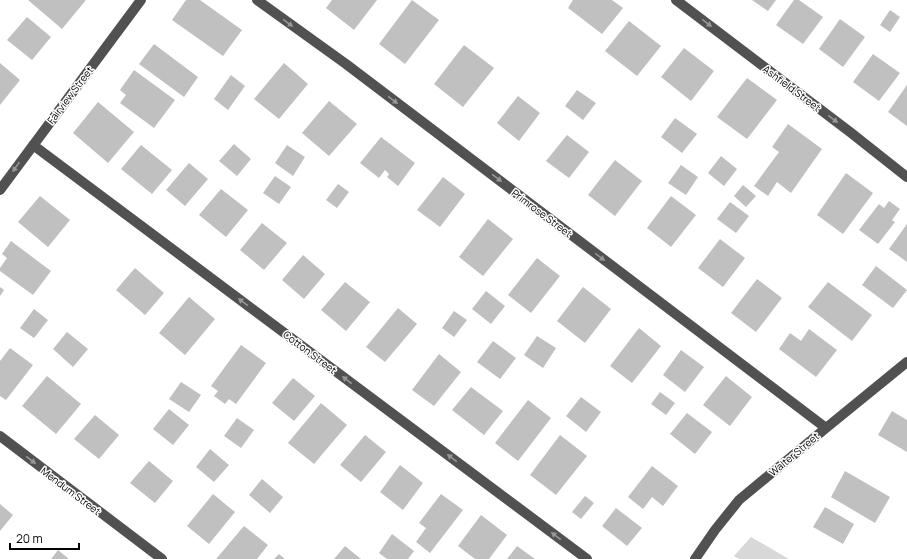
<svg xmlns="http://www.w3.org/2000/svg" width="907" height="559" viewBox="0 0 907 559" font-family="Manrope,sans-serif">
<rect width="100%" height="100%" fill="#fff"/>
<!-- green -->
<path fill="#d8d8d8" d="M751,537L789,559H739L734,556Z"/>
<!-- building -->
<path fill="#c0c0c0" d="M28,0H86L62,29Z
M186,0H200L242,30L223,56L172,20Z
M332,0H377L354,30L326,8Z
M412,0L439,20L405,64L379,44Z
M573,0H612L623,8L602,34L568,8Z
M752,0H776L768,11Z
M794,0H799L823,17L803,44L776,25Z
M890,10L900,17L890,32L880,25Z
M27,17L51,37L32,60L7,40Z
M840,19L865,37L843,67L819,49Z
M629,21L661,46L637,76L605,51Z
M154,44L198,77L184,97L139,64Z
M464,45L494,68L463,107L434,84Z
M684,48L714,71L691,101L661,77Z
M873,54L900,73L879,101L853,82Z
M0,63L20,80L0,105Z
M284,63L308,84L279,119L254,99Z
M134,70L175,100L154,128L120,103L126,95L120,90Z
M231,75L245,86L228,110L214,99Z
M747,78L777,100L747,139L717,117Z
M907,85V126L888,112Z
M577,90L596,103L583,120L565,106Z
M518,96L540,113L519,141L497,123Z
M329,101L357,124L329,156L302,133Z
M98,102L134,132L108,163L73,133Z
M675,118L697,134L682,153L661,137Z
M788,124L822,149L791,193L777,182L768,196L754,186L779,152L772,147Z
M567,135L589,152L569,178L546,161Z
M381,137L415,163L398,186L387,177L389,174L385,170L379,178L360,163Z
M234,144L251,159L237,176L219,161Z
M141,145L172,170L152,194L121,169Z
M287,145L305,157L293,176L275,163Z
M721,156L737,169L724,186L708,173Z
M615,160L642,181L615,216L588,195Z
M189,163L208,179L185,206L166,190Z
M681,165L698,177L686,195L668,183Z
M846,173L873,193L843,234L817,215Z
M275,176L291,187L279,204L263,193Z
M443,177L465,194L440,227L417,210Z
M338,184L349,192L337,208L326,200Z
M743,185L756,196L746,207L734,196Z
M221,189L248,210L226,237L199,215Z
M40,196L70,220L48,247L18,222Z
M671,196L696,215L671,247L647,228Z
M889,201L900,209L892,220L895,222L878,244L859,230L879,204L884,208Z
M730,202L749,216L736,233L717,219Z
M488,219L513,239L483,276L459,257Z
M262,223L287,243L264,270L240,250Z
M907,224V262L889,249Z
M720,239L745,258L723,287L698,268Z
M11,241L51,271L33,295L0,271V268L7,258L2,254Z
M303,255L325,274L304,299L282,280Z
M537,258L560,276L531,313L508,295Z
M876,266L907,290L893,308L862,285Z
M135,268L164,293L145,315L116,290Z
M757,279L782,298L756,332L731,313Z
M345,282L370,302L346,331L321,310Z
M828,282L872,315L852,341L808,307Z
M0,287L4,290L0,296Z
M583,287L611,309L585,343L557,321Z
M486,291L505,306L491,324L472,309Z
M189,297L215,319L185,355L159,333Z
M398,308L417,324L385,362L366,347Z
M34,309L48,320L34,338L20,328Z
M454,311L467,320L454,337L442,328Z
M639,328L661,346L632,383L610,366Z
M809,329L837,350L816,377L779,349L790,333L801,341Z
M67,332L88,349L73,367L53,349Z
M537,336L556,348L543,368L524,355Z
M493,341L516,358L500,379L477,362Z
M241,345L266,363L236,404L229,399L225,404L214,396L218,391L211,386Z
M10,348L33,365L6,400L0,396V361Z
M681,350L704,367L685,392L663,375Z
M439,354L461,372L434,406L412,390Z
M47,376L81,404L56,434L22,406Z
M726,376L752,397L730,426L703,405Z
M293,378L315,396L294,421L272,403Z
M181,382L201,395L189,412L169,399Z
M471,387L503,411L484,435L452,410Z
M660,392L675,403L666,415L651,404Z
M581,397L601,412L586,432L566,416Z
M528,400L551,418L518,461L495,443Z
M321,403L347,425L314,464L288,443Z
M169,409L189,425L173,445L153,429Z
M892,411L907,420V452L878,435Z
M687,413L712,432L695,454L670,434Z
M95,415L119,435L99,459L74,439Z
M237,418L254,430L241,448L224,436Z
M365,435L386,452L361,482L340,465Z
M560,435L587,456L556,495L530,475Z
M210,449L229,465L214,482L196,467Z
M149,461L173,481L155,503L130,483Z
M400,465L423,483L403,510L380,492Z
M652,466L678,486L663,506L652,497L643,509L628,497Z
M845,471L890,497L875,523L831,497Z
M262,479L283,497L270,513L249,495Z
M213,494L235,512L209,544L187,526Z
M441,494L463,510L430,553L416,542L426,528L419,523Z
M585,496L594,503L581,519L572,512Z
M0,504L13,515L0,531Z
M825,507L854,524L843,544L813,527Z
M616,508L642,528L627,546L602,526Z
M481,515L507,535L489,559H475L458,546Z
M244,526L268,545L257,559H216Z
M392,534L414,551L408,559H387L379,553Z
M345,546L361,559H334Z
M517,546L535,559H507Z
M58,550L69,559H51Z
M279,554L285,559H274Z"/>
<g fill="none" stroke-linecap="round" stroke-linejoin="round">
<!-- minor -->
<path stroke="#515151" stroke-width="10" d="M257,0L346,64L826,428
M676,0L850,132L907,177
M33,145L587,559
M0,190L141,0
M0,436L162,559
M695,559L715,530L739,500L826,428L907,362"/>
</g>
<!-- one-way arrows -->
<defs><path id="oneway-solid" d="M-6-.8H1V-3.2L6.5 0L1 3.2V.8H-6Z"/></defs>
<g fill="#979797">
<use href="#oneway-solid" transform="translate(288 23) rotate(36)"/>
<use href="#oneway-solid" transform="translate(707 23) rotate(37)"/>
<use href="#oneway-solid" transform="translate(393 100) rotate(37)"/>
<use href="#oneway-solid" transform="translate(833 119) rotate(37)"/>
<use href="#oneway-solid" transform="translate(16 167) rotate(126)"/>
<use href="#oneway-solid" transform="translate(497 178) rotate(37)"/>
<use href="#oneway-solid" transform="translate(600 257) rotate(37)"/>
<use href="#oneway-solid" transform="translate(243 302) rotate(-143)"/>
<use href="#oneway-solid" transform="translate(347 380) rotate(-143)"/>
<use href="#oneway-solid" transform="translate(452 458) rotate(-143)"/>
<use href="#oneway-solid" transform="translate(31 460) rotate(37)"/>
<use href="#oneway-solid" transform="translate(556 536) rotate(-143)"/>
</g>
<g text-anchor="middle" stroke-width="3" stroke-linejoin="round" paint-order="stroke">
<!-- street labels -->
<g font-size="10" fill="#000" stroke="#fff">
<text transform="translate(792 88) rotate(37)" y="4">Ashfield Street</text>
<text transform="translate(70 95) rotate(-53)" y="4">Fairview Street</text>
<text transform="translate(542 213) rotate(37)" y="4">Primrose Street</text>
<text transform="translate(310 352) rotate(37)" y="4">Cotton Street</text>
<text transform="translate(794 454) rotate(-40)" y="4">Walter Street</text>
<text transform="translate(71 491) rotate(37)" y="4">Mendum Street</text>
</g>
</g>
<!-- scale -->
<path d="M10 543v6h69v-6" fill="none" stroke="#000000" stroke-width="2"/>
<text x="16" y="543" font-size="12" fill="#000000" stroke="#ffffff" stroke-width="3" paint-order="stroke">20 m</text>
</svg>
